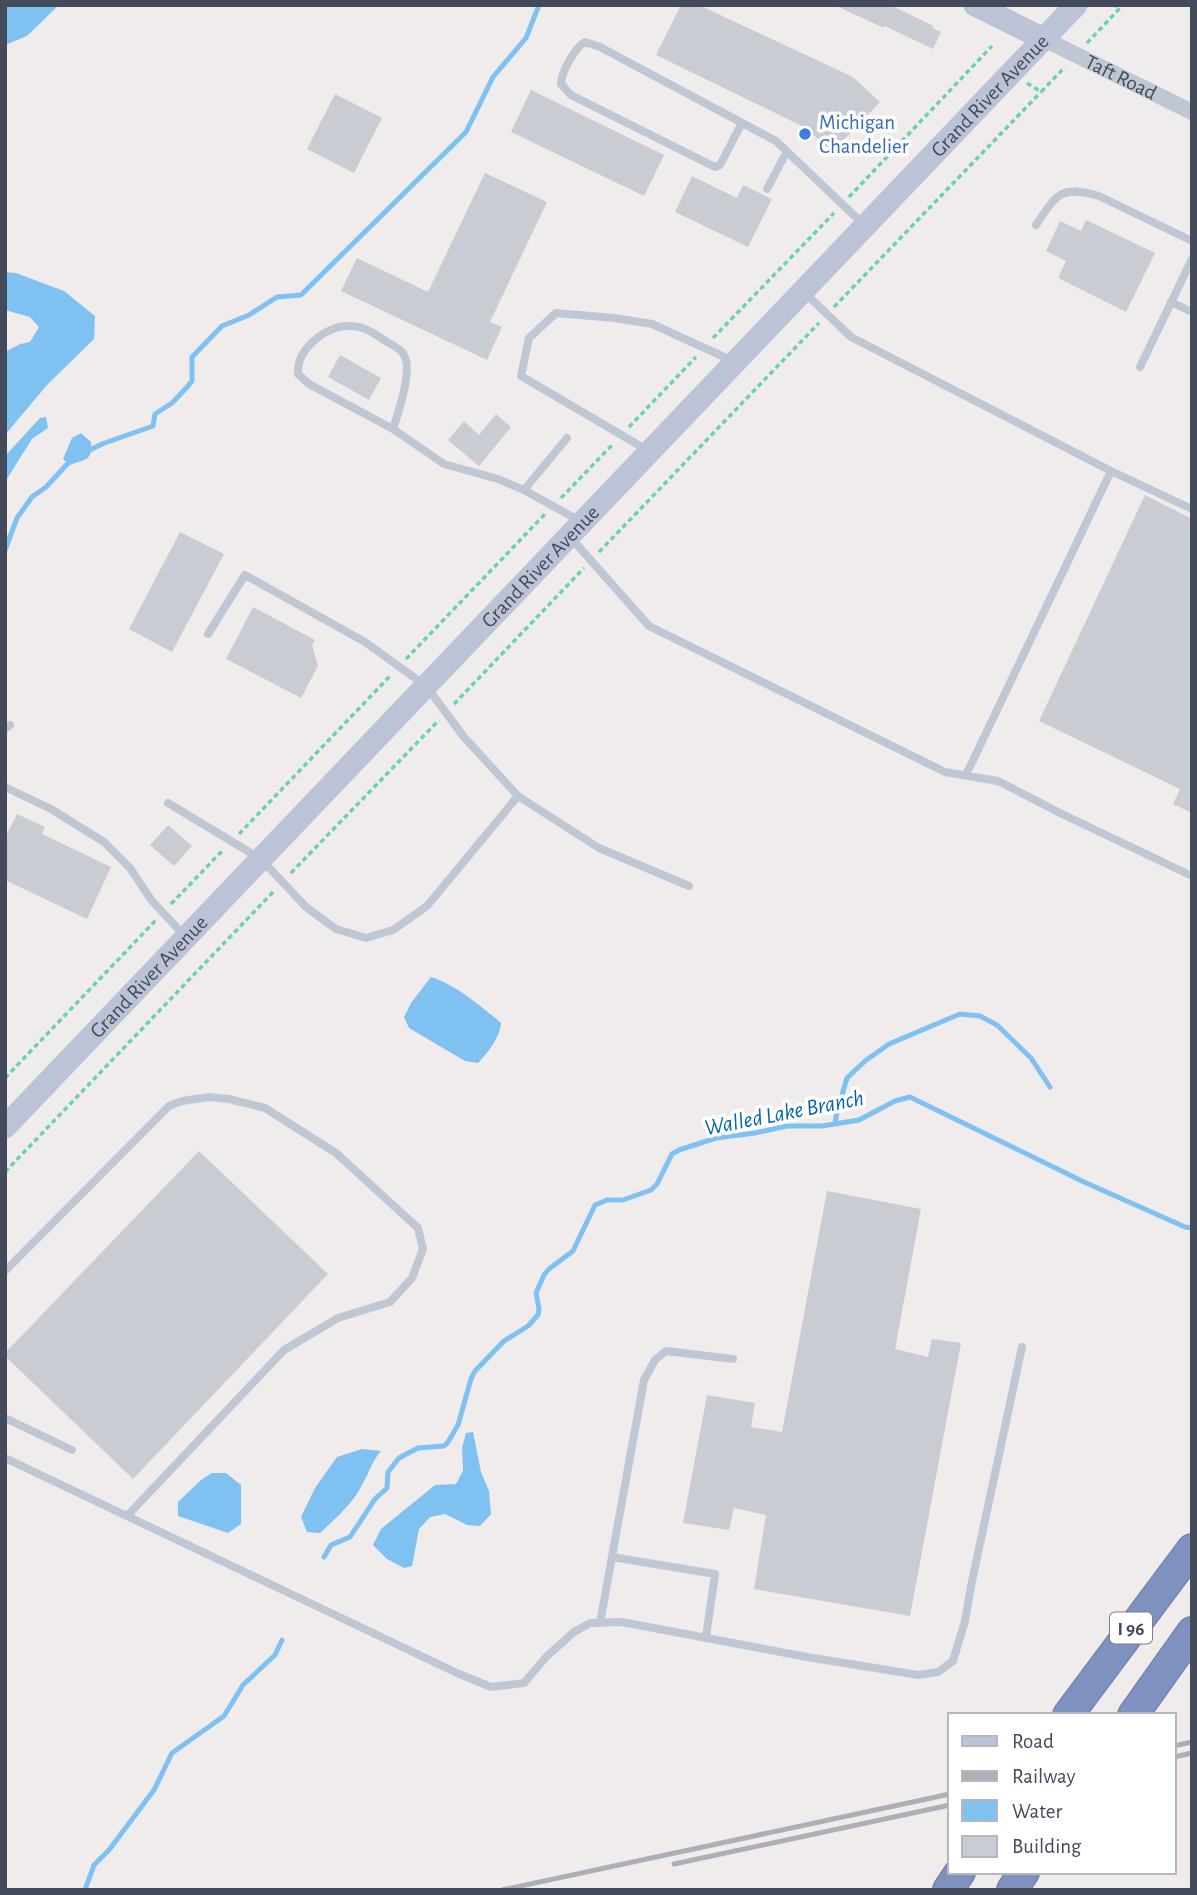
<svg xmlns="http://www.w3.org/2000/svg" width="1197" height="1895" viewBox="0 0 1197 1895" font-family="'Alegreya Sans',sans-serif">
<rect width="100%" height="100%" fill="#efeceb"/>
<!-- water -->
<path fill="#7fc1f1" d="M5,5H59L27,36L5,45Z
M5,272L16,273L64,291L95,316L94,339L47,385L5,435V352L20,344L30,342L39,327L30,317L5,310Z
M46,417L48,428L32,439L5,482V456L40,418Z
M81,433L91,442C92,462 86,458 70,465L63,459L72,438Z
M431,977C455,984 482,1007 501,1023C500,1038 488,1052 478,1063L465,1061L409,1028L404,1017L411,1003Z
M473,1432L481,1472L489,1491L491,1514L480,1526L467,1525L445,1514L430,1517L419,1529L412,1566L404,1568L387,1559L373,1545L381,1529L435,1485L456,1484L463,1471L462,1448L466,1433Z
M362,1449L381,1451C373,1460 370,1470 364,1481C354,1503 337,1517 320,1533L307,1532L301,1517L315,1488L337,1457Z
M212,1473H226L241,1485V1524L228,1533L178,1516V1502L201,1480Z"/>
<g fill="none" stroke-linecap="round" stroke-linejoin="round">
<!-- stream -->
<path stroke="#7fc1f1" stroke-width="5" d="M86,452L102,444L153,426L155,414L172,403L188,386L192,381V357L222,326L249,315L277,297L301,295L466,132L493,77L526,38L539,5
M5,550L17,518L32,497L46,487L71,460
M835,1124L837,1112L847,1078L865,1061L889,1044L960,1014L980,1016L997,1025L1031,1058L1050,1087
M324,1557L331,1545L350,1537L375,1499L387,1488L388,1472L399,1458L418,1448L444,1446L448,1442L458,1425L471,1379L475,1371L504,1341L528,1326L538,1315L539,1309L536,1293L544,1275L549,1269L573,1251L595,1205L607,1200H623L651,1190L657,1184L672,1154L679,1150L716,1138L755,1133L787,1126H822L859,1120L895,1101L910,1097L1084,1182L1185,1227L1192,1228
M85,1890L94,1865L109,1850L154,1790L172,1753L224,1716L243,1685L275,1655L282,1640"/>
</g>
<!-- building -->
<path fill="#caccd4" d="M681,5H699L853,77L880,102L832,152L806,128L656,55Z
M834,5H890L934,26L932,28L941,32L933,49L885,26L884,28Z
M531,90L664,155L644,196L511,132Z
M335,94L382,118L354,173L307,149Z
M485,173L547,202L490,322L502,327L487,360L341,291L357,258L428,292Z
M692,176L737,198L743,185L772,199L748,247L675,212Z
M1086,220L1155,253L1126,312L1058,278L1066,261L1046,251L1060,221L1081,231Z
M340,355L381,378L369,400L328,377Z
M496,414L511,427L479,466L448,440L464,421L479,435Z
M1145,495L1192,519V813L1173,804L1180,789L1039,721Z
M180,532L224,554L172,652L129,629Z
M253,607L315,640L312,645L318,666L301,698L226,659Z
M17,814L45,827L42,834L111,867L87,919L5,880V838Z
M168,825L192,846L174,866L150,845Z
M199,1151L328,1274L133,1479L5,1356V1353Z
M827,1191L921,1209L895,1349L928,1357L932,1339L961,1343L910,1616L754,1589L766,1515L734,1508L729,1530L683,1523L707,1395L755,1403L751,1427L782,1432Z"/>
<g fill="none" stroke-linecap="round" stroke-linejoin="round">
<defs>
<path id="highway" d="M1068,1715L1192,1549
M1133,1715L1192,1632
M948,1890L960,1872
M1012,1890L1024,1872"/>
</defs>
<!-- highway casing -->
<use href="#highway" stroke="#6a7baa" stroke-width="32"/>
<!-- path -->
<path stroke="#6bd0b4" stroke-width="3.5" stroke-dasharray="5 3.5" stroke-linecap="butt" d="M1087,43L1120,8L1115,5
M1027,83L1041,92L1065,67
M849,197L992,46
M834,307L1041,92
M713,338L834,213
M629,427L696,357
M561,498L614,443
M599,552L819,323
M406,659L546,513
M454,704L584,568
M239,834L391,675
M291,873L439,720
M171,904L224,849
M5,1078L156,920
M5,1172L274,891"/>
<!-- lane -->
<path stroke="#c0c7d4" stroke-width="8" d="M742,123L720,165L715,167L571,95L561,84C561,73 575,47 585,42L600,47L776,141L863,224
M767,189L787,151
M1036,225C1057,194 1060,185 1099,196L1192,241
M805,293L851,337L1111,471
M1171,302L1192,312
M1140,367L1192,259
M393,429C398,413 413,371 404,355C401,349 393,345 387,342C375,334 363,325 348,326C325,326 296,350 298,374L309,384L393,429L444,464L498,479L524,490
M567,438L524,490L580,521
M647,450L521,376L529,338L556,313L614,318L652,324L733,361
M571,538L649,626L945,772L998,781L1062,814L1192,876
M208,634L245,575L365,642L426,686L464,737L518,796L599,848L689,886
M5,729L10,725
M966,775L1111,471L1192,509
M5,787L51,809L104,842L130,868L152,901L184,935
M168,803L261,859L306,907L336,929L366,938L393,930L427,906L518,796
M5,1271L169,1106L182,1101L209,1097L229,1099L265,1108L336,1153L418,1228L423,1249L412,1278L390,1302L338,1318L284,1350L127,1516
M5,1418L72,1450
M5,1458L457,1673L491,1687L524,1683L546,1657L574,1632L590,1623L622,1622L807,1657L918,1675L938,1672L953,1661L965,1621L971,1586L1022,1347
M612,1557L715,1574L706,1637
M600,1623L644,1380L655,1360L666,1351L733,1359"/>
<!-- street -->
<path stroke="#c0c7d4" stroke-width="16" id="s1" d="M1044,39L1192,112"/>
<!-- secondary -->
<g stroke="#bcc3d6" stroke-width="23">
<path d="M975,5L1044,39"/>
<path id="s2" d="M5,1127L1076,5"/>
</g>
<!-- highway -->
<use href="#highway" stroke="#7f91bf" stroke-width="30"/>
<!-- rail -->
<path stroke="#adafb7" stroke-width="5" d="M1174,1746L1192,1742
M1174,1757L1192,1753
M674,1864L950,1805
M502,1890L950,1794"/>
</g>
<!-- markers -->
<circle fill="#3f7fe0" stroke="#fff" stroke-width="2.5" cx="805" cy="134" r="7"/>
<g text-anchor="middle" stroke-width="7" stroke-linejoin="round" paint-order="stroke">
<!-- shield labels -->
<rect fill="#fff" stroke="#7b808c" stroke-width="2" x="1110" y="1612.5" width="42" height="31" rx="5"/>
<g font-size="19" font-weight="bold" fill="#434a5a">
<text x="1131" y="1635">I 96</text>
</g>
<!-- street labels -->
<g font-size="21" fill="#434a5a" stroke="#fff">
<text dy="7" stroke="none"><textPath href="#s1" startOffset="86">Taft Road</textPath></text>
<text dy="7" stroke="none"><textPath href="#s2" startOffset="1426">Grand River Avenue</textPath></text>
<text dy="7" stroke="none"><textPath href="#s2" startOffset="775">Grand River Avenue</textPath></text>
<text dy="7" stroke="none"><textPath href="#s2" startOffset="208">Grand River Avenue</textPath></text>
</g>
<!-- shop labels -->
<g font-size="21" fill="#366cbe" stroke="#fff" text-anchor="start">
<text x="819" y="129">Michigan<tspan x="819" dy="24">Chandelier</tspan></text>
</g>
<!-- water labels -->
<g font-size="23" font-style="italic" fill="#0366ac" stroke="#fff">
<text transform="translate(784 1112) rotate(-11)" y="8">Walled Lake Branch</text>
</g>
</g>
<!-- border -->
<rect width="1197" height="1895" fill="none" stroke="#434a5a" stroke-width="14"/>
<!-- legend -->
<rect x="948" y="1713" width="228" height="161" fill="#ffffff" stroke="#b4b7bd" stroke-width="2"/>
<rect x="962" y="1736" width="35" height="10" fill="#bcc3d6" stroke="#b4b7bd" stroke-width="2"/>
<text x="1012" y="1748" font-size="21" fill="#434a5a">Road</text>
<rect x="962" y="1771" width="35" height="10" fill="#adafb7" stroke="#b4b7bd" stroke-width="2"/>
<text x="1012" y="1783" font-size="21" fill="#434a5a">Railway</text>
<rect x="962" y="1800" width="35" height="21" fill="#7fc1f1" stroke="#b4b7bd" stroke-width="2"/>
<text x="1012" y="1818" font-size="21" fill="#434a5a">Water</text>
<rect x="962" y="1836" width="35" height="21" fill="#caccd4" stroke="#b4b7bd" stroke-width="2"/>
<text x="1012" y="1853" font-size="21" fill="#434a5a">Building</text>
</svg>
